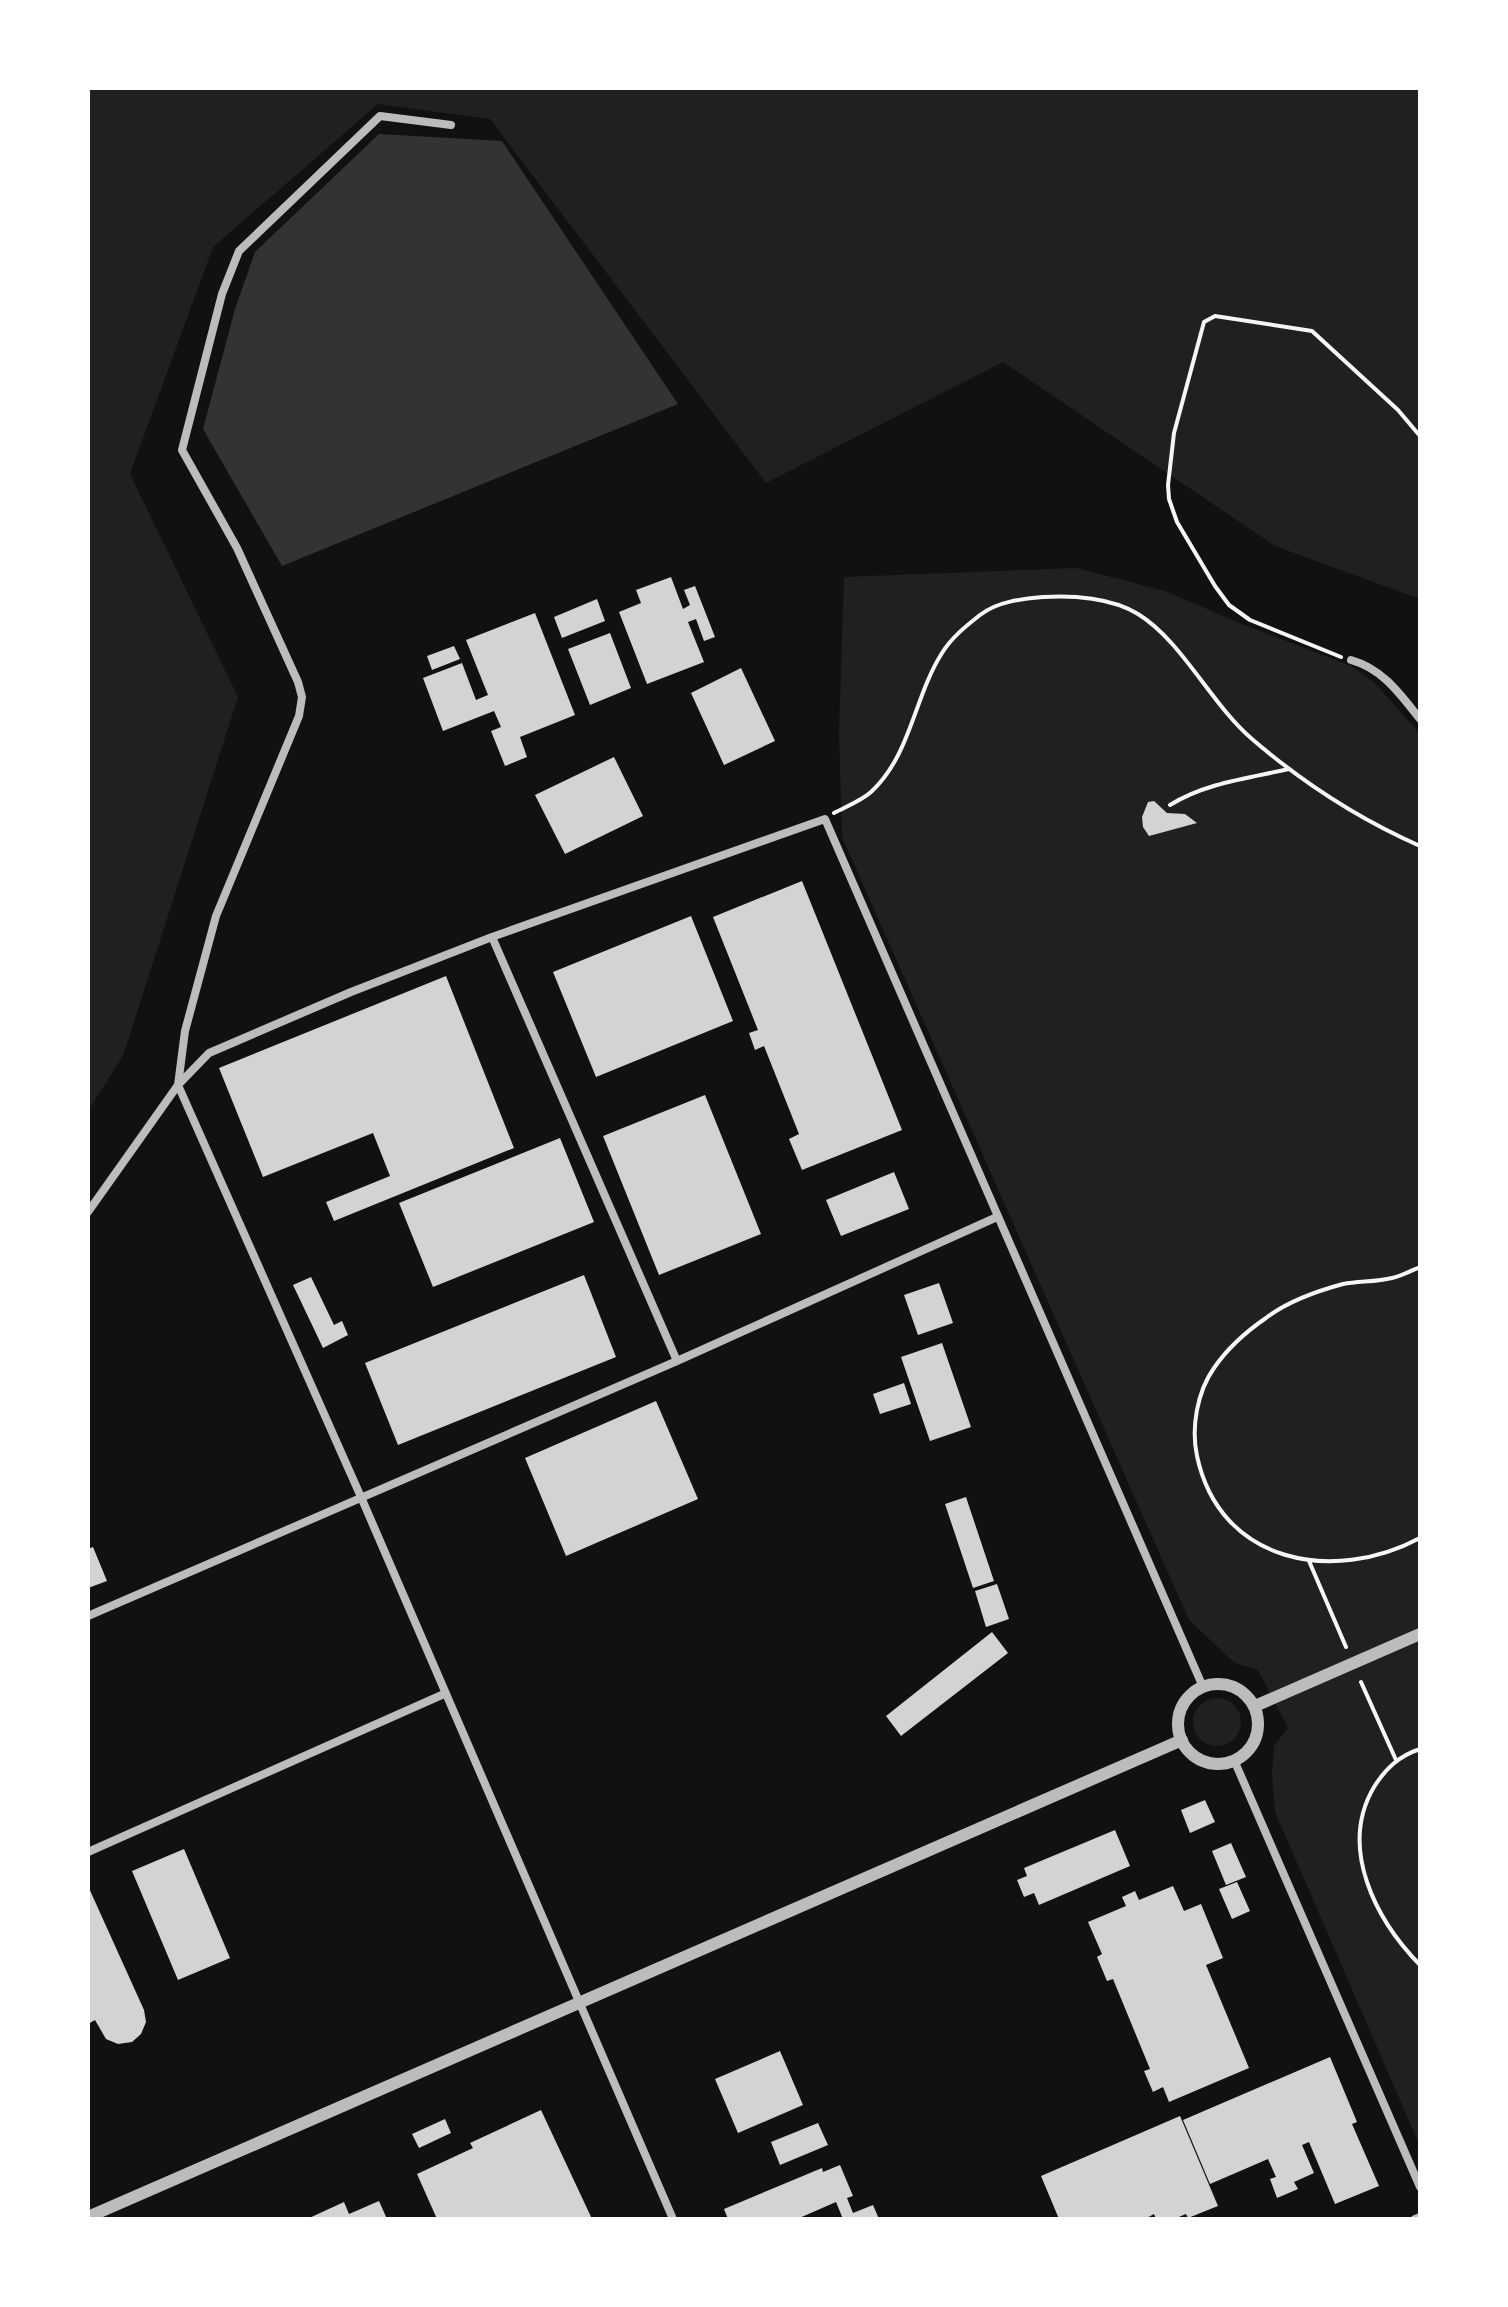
<svg xmlns="http://www.w3.org/2000/svg" width="1508" height="2307" viewBox="0 0 1508 2307" font-family="Roboto,sans-serif">
<rect width="100%" height="100%" fill="#111"/>
<!-- green -->
<path fill="#202020" d="M88,88H1420V599L1275,546L1003,362L766,483L490,119L378,104L213,247L130,474L238,697L123,1056L88,1111Z
M1076,568L1165,591L1242,624L1351,666L1374,682L1420,734V2146L1275,1812L1272,1774L1274,1746L1288,1728L1258,1670L1235,1663L1189,1620L842,837L839,732L844,577Z
M1193 1722a24 24 0 1 1 48 0a24 24 0 1 1-48 0Z"/>
<!-- water -->
<path fill="#333" d="M379,134L502,141L678,404L282,566L203,429L235,309L255,252Z"/>
<!-- building -->
<path fill="#d3d3d3" d="M671,577L683,609L690,605L684,590L695,586L715,637L704,641L696,619L688,622L704,662L647,684L619,612L641,603L636,590Z
M597,599L605,621L562,638L554,617Z
M535,613L575,715L520,737L527,757L505,766L491,731L501,727L494,711L443,731L423,678L462,663L476,700L488,695L466,640Z
M610,633L631,688L590,705L568,649Z
M454,646L460,659L432,670L427,656Z
M741,668L775,741L724,765L691,693Z
M614,757L643,816L565,854L535,795Z
M1154,801L1167,813L1185,814L1197,823L1149,836L1143,827L1142,817L1148,802Z
M802,881L902,1130L802,1170L789,1139L799,1134L764,1046L755,1050L749,1033L758,1030L713,917Z
M691,916L733,1021L596,1077L553,972Z
M446,976L514,1148L334,1221L326,1202L390,1176L373,1133L263,1177L219,1068Z
M705,1095L761,1234L659,1275L603,1136Z
M560,1138L594,1222L433,1287L399,1203Z
M894,1172L909,1209L841,1236L826,1200Z
M584,1275L616,1357L398,1445L365,1363Z
M311,1277L334,1325L342,1321L348,1335L323,1348L293,1285Z
M939,1283L953,1323L918,1335L904,1295Z
M942,1343L971,1427L930,1441L901,1357Z
M904,1383L911,1404L880,1414L873,1394Z
M656,1401L698,1499L566,1556L525,1458Z
M966,1497L994,1581L973,1588L945,1504Z
M93,1547L107,1581L88,1588V1549Z
M997,1584L1009,1619L986,1627L975,1591Z
M992,1632L1008,1653L901,1736L886,1716Z
M1205,1800L1215,1822L1190,1833L1181,1810Z
M1115,1830L1130,1866L1039,1905L1034,1893L1024,1897L1017,1880L1027,1876L1024,1868Z
M1231,1843L1246,1877L1226,1885L1212,1851Z
M184,1849L230,1958L178,1980L132,1871Z
M1237,1882L1250,1911L1232,1919L1219,1889Z
M88,1886L144,2010L146,2022L141,2034L132,2042L118,2044L106,2039L95,2020L88,2024Z
M1173,1886L1184,1911L1201,1904L1223,1958L1206,1965L1249,2068L1169,2102L1163,2087L1153,2092L1144,2071L1150,2069L1113,1979L1107,1981L1097,1957L1102,1954L1088,1922L1126,1906L1122,1897L1135,1891L1139,1900Z
M780,2051L803,2105L738,2133L715,2079Z
M1330,2057L1357,2122L1352,2124L1379,2186L1335,2204L1309,2142L1302,2145L1314,2173L1294,2182L1298,2189L1277,2198L1270,2179L1276,2177L1268,2159L1210,2184L1183,2120Z
M541,2110L592,2219H437L417,2174L473,2148L470,2143Z
M1180,2116L1218,2206L1188,2218L1186,2214L1174,2219H1156L1154,2214L1145,2219H1059L1041,2176Z
M445,2119L451,2133L419,2148L412,2134Z
M818,2123L828,2145L780,2165L771,2142Z
M840,2165L853,2196L847,2198L853,2213L873,2205L879,2219H843L836,2202L797,2219H728L724,2209L822,2168L823,2172Z
M379,2201L387,2219H307L344,2202L349,2214Z"/>
<g fill="none" stroke-linecap="round" stroke-linejoin="round">
<!-- path -->
<path stroke="#f5f5f5" stroke-width="4" d="M1341,657L1250,620L1229,605L1215,586L1177,522L1169,499L1168,485L1174,433L1204,322L1215,316L1312,331L1398,410L1420,436
M1170,805C1205,783 1249,778 1289,769
M834,813C845,807 861,801 871,792C911,755 914,697 942,653C952,637 966,626 980,615C998,601 1022,599 1044,597C1073,595 1112,598 1138,614C1182,641 1211,704 1252,739C1302,782 1359,819 1420,846
M1420,1267C1411,1271 1401,1276 1392,1278C1376,1282 1359,1281 1343,1284C1317,1291 1288,1301 1266,1318C1247,1331 1227,1349 1214,1368C1197,1392 1191,1428 1197,1456C1220,1564 1334,1584 1420,1538
M1309,1561L1346,1647
M1361,1682L1396,1760
M1420,1749C1399,1756 1386,1768 1374,1787C1338,1848 1376,1920 1420,1965"/>
<!-- minor -->
<path stroke="#bcbcbc" stroke-width="8" d="M451,125L380,116L239,251L222,294L182,450L237,548L298,682L302,697L299,716L216,916L185,1031L178,1085L361,1497L673,2219
M1351,660C1383,669 1400,694 1420,719
M492,937L677,1361
M88,1212L178,1085L209,1053L351,992L492,937L825,819L1203,1687
M88,1616L677,1361L997,1217
M1234,1760L1420,2187
M88,1852L444,1694
M1415,2219L1420,2217"/>
<!-- tertiary -->
<path stroke="#bcbcbc" stroke-width="12" d="M1178 1724a40 40 0 1 1 80 0a40 40 0 1 1-80 0Z
M1255,1706L1420,1634
M88,2217L1182,1740"/>
</g>
<!-- border -->
<rect width="1508" height="2307" fill="none" stroke="#ffffff" stroke-width="180"/>
</svg>
